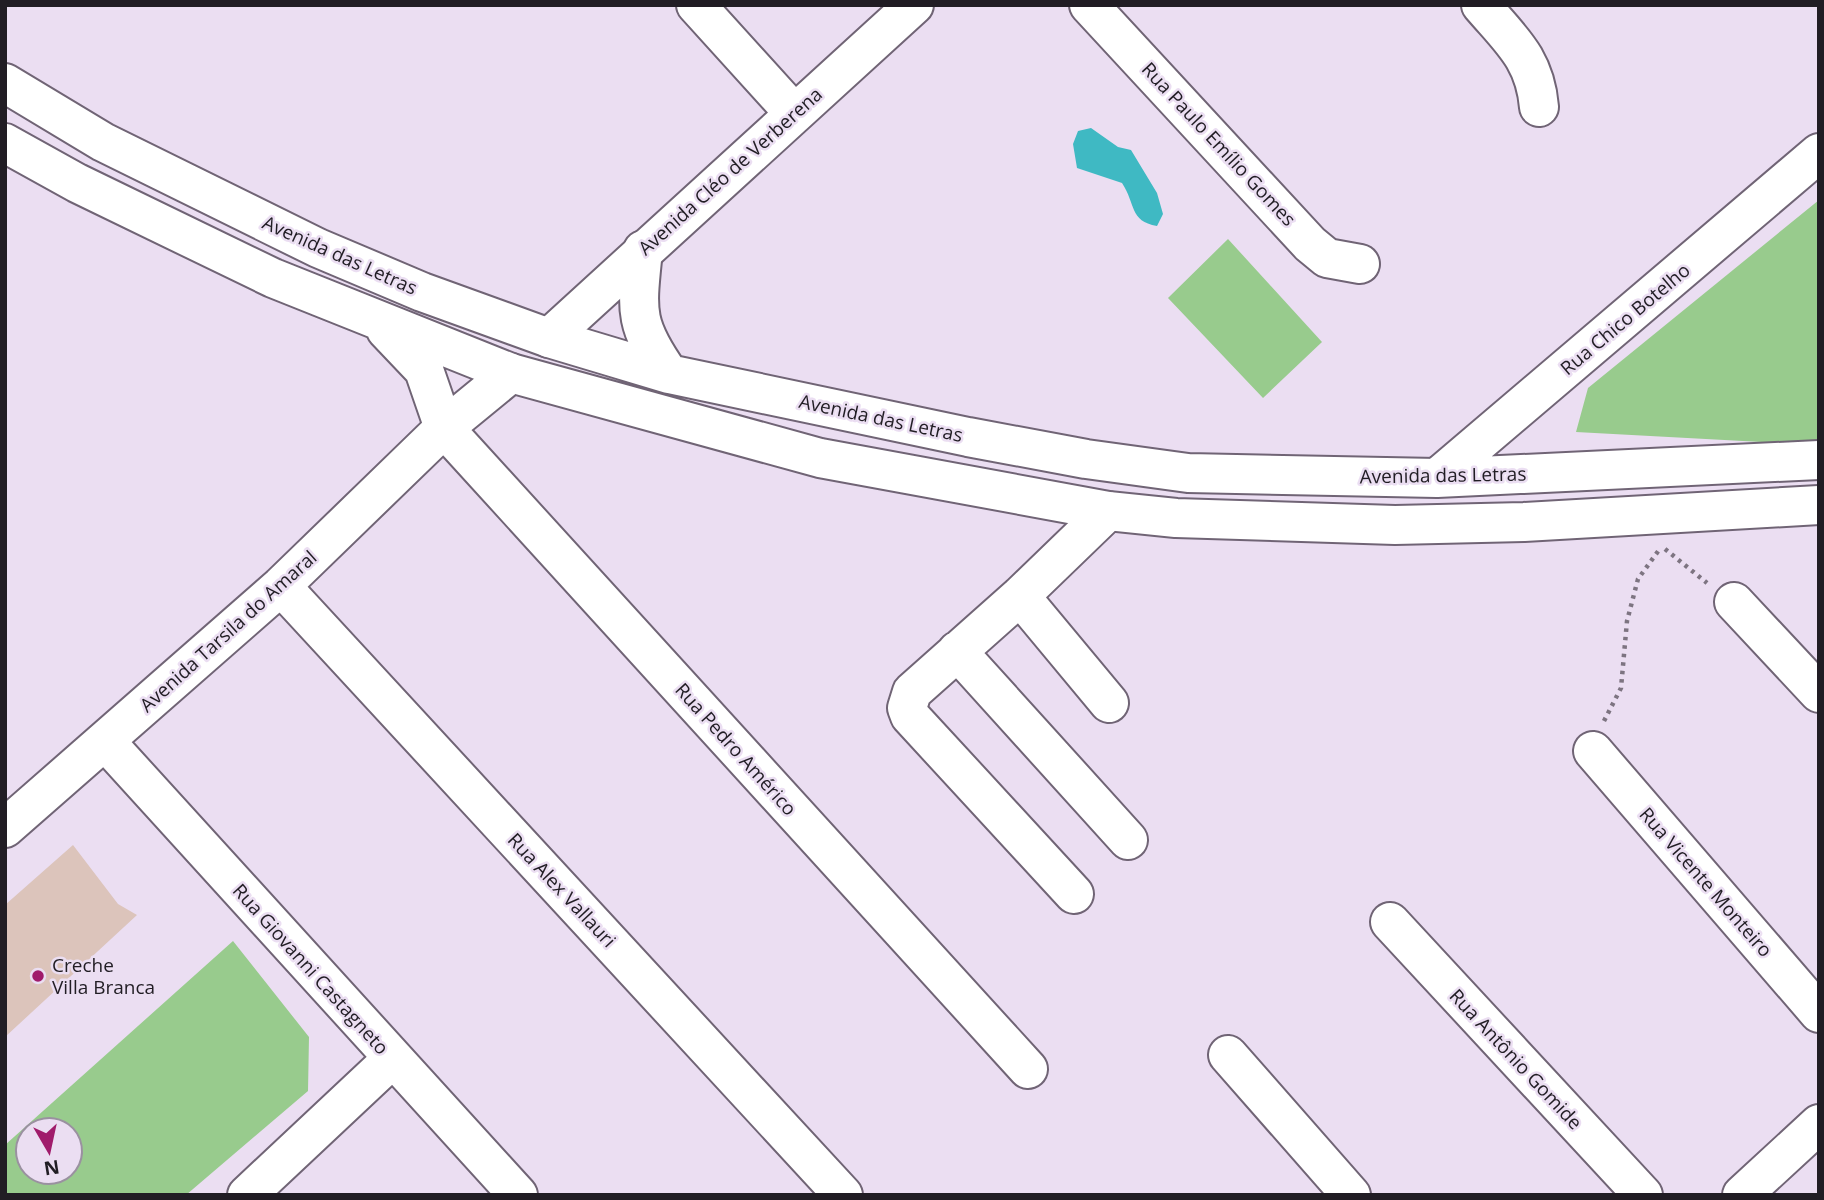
<svg xmlns="http://www.w3.org/2000/svg" width="1824" height="1200" viewBox="0 0 1824 1200" font-family="'Open Sans',sans-serif">
<rect width="100%" height="100%" fill="#ebdef2"/>
<!-- green -->
<path fill="#98cb8d" fill-rule="evenodd" d="M1819,200V445L1576,432L1588,388Z
M1228,239L1322,342L1263,398L1168,298Z
M233,941L309,1037L308,1091L186,1195H5V1145ZM28,1130H70V1172H28Z"/>
<!-- water -->
<path fill="#3fb9c3" d="M1091,128L1118,147L1131,150L1157,193L1163,214L1157,226C1129,221 1136,204 1122,183L1077,168L1073,144L1078,131Z"/>
<!-- building -->
<path fill="#dcc4bb" d="M73,845L118,904L137,915L5,1037V905Z"/>
<g fill="none" stroke-linecap="round" stroke-linejoin="round">
<defs>
<path id="minor" d="M696,5L794,113
M1089,5L1310,244L1327,258L1360,264
M1481,5C1511,40 1535,59 1539,107
M549,338L914,5
M444,428L1028,1069
M281,586L843,1195
M1020,596L1109,703
M1734,602L1819,693
M957,651L1128,840
M105,741L518,1195
M1593,751L1819,1013
M5,828L281,586L444,428L511,373
M1074,894L910,716L907,708L912,692L1020,596L1108,511
M1390,922L1643,1195
M1228,1055L1351,1195
M247,1195L392,1059
M1742,1195L1819,1124"/>
<path id="major" d="M5,83L103,142L318,248L422,292L549,338L669,374L968,437L1086,459L1188,473L1437,478L1819,460
M5,143L77,183L273,278L511,373L820,458L1108,511L1176,518L1395,525L1524,522L1819,505
M643,250C637,310 633,323 669,374
M386,330L424,370L444,428
M1437,478L1819,153"/>
</defs>
<!-- minor casing -->
<use href="#minor" stroke="#706475" stroke-width="42"/>
<!-- major casing -->
<use href="#major" stroke="#706475" stroke-width="42"/>
<!-- path -->
<path stroke="#7d7481" stroke-width="4.5" stroke-dasharray="3.5 5" stroke-linecap="butt" d="M1665,549L1707,583
M1604,721L1621,688L1627,621L1638,579L1659,550"/>
<!-- minor -->
<use href="#minor" stroke="#fff" stroke-width="38"/>
<!-- major -->
<use href="#major" stroke="#fff" stroke-width="38"/>
</g>
<!-- markers -->
<circle fill="#a01b6b" stroke="#ebdef2" stroke-width="2.5" cx="38" cy="976" r="7"/>
<g text-anchor="middle" stroke-width="5" stroke-linejoin="round" paint-order="stroke">
<!-- street labels -->
<g font-size="19" fill="#211d24" stroke="#ebdef2">
<text transform="translate(1219 144) rotate(47)" y="7">Rua Paulo Emílio Gomes</text>
<text transform="translate(730 171) rotate(-42)" y="7">Avenida Cléo de Verberena</text>
<text transform="translate(340 255) rotate(24)" y="7">Avenida das Letras</text>
<text transform="translate(1625 319) rotate(-40)" y="7">Rua Chico Botelho</text>
<text transform="translate(881 418) rotate(12)" y="7">Avenida das Letras</text>
<text transform="translate(1443 475) rotate(-1)" y="7">Avenida das Letras</text>
<text transform="translate(228 631) rotate(-42)" y="7">Avenida Tarsila do Amaral</text>
<text transform="translate(736 749) rotate(48)" y="7">Rua Pedro Américo</text>
<text transform="translate(1706 882) rotate(49)" y="7">Rua Vicente Monteiro</text>
<text transform="translate(562 890) rotate(47)" y="7">Rua Alex Vallauri</text>
<text transform="translate(311 969) rotate(48)" y="7">Rua Giovanni Castagneto</text>
<text transform="translate(1516 1059) rotate(47)" y="7">Rua Antônio Gomide</text>
</g>
<!-- poi labels -->
<g font-size="19" fill="#211d24" stroke="#ebdef2" text-anchor="start">
<text x="52" y="972">Creche<tspan x="52" dy="22">Villa Branca</tspan></text>
</g>
</g>
<!-- border -->
<rect width="1824" height="1200" fill="none" stroke="#211d24" stroke-width="14"/>
<!-- north arrow -->
<g transform="translate(49 1151) rotate(171)"><circle r="33" fill="#ebdef2" stroke="#9a91a0" stroke-width="2"/>
<path d="M0-5L12 26L0 18L-12 26Z" fill="#a01b6b"/>
<text y="-10" font-size="19" font-weight="bold" text-anchor="middle" fill="#211d24">N</text>
</g>
</svg>
